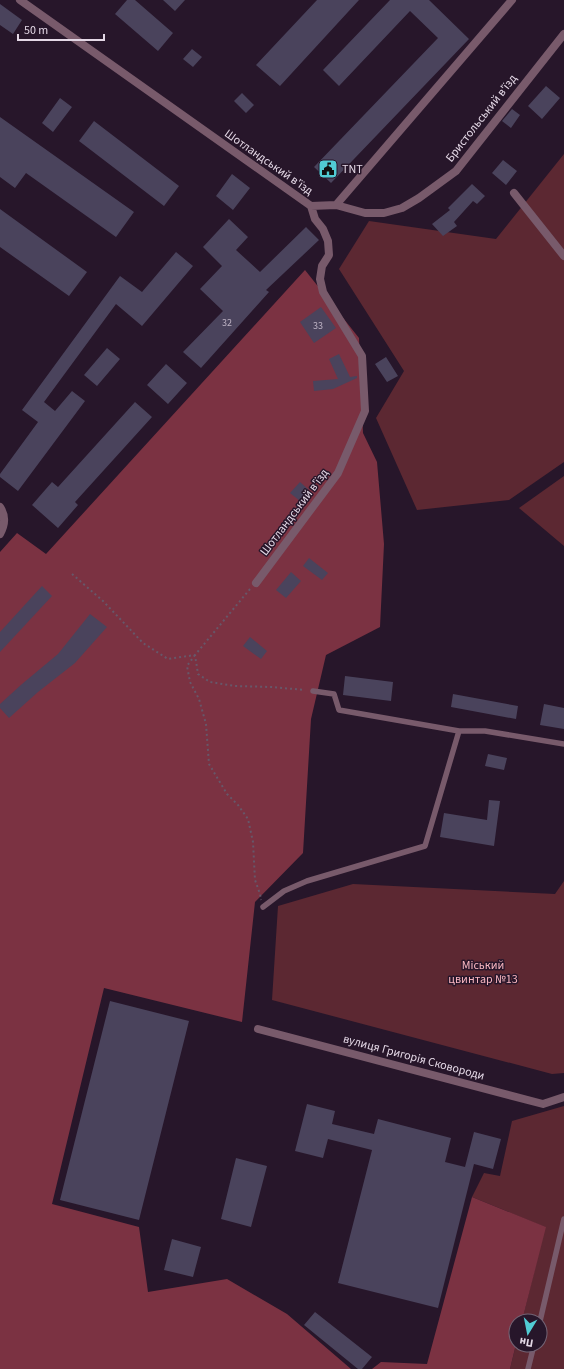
<svg xmlns="http://www.w3.org/2000/svg" width="564" height="1369" viewBox="0 0 564 1369" font-family="'Source Sans 3',sans-serif">
<rect width="100%" height="100%" fill="#27162a"/>
<!-- green -->
<path fill="#5c2832" d="M564,154V462L509,500L417,510L376,418L404,371L339,269L369,221L496,239Z
M564,476V546L519,508Z
M564,881V1073L552,1074L272,1000L278,906L353,884L555,894Z
M564,1106V1369H510L516,1344V1345H540V1321H522L545,1227L472,1197L484,1173L500,1176L512,1121Z"/>
<!-- forest -->
<path fill="#7b3242" d="M305,270L359,338L363,433L377,462L384,544L380,627L326,655L311,719L303,853L255,902L242,1022L104,988L52,1204L139,1227L148,1292L227,1279L287,1314L351,1369H0V552L17,533L46,554Z
M472,1197L546,1227L522,1321H516V1344L510,1369H372L381,1362L427,1364Z"/>
<!-- building -->
<path fill="#4a435c" d="M127,0H135L173,33L158,51L115,14Z
M163,0H185L175,11Z
M317,0H359L280,86L256,65Z
M390,0H429L469,39L331,183L314,167L438,38L410,11L339,86L323,70Z
M0,4L22,20L13,34L0,25Z
M192,49L202,57L193,67L183,59Z
M546,86L560,98L542,119L528,106Z
M242,93L254,105L246,113L234,101Z
M60,98L72,107L53,132L42,123Z
M512,109L520,115L511,128L502,121Z
M0,117L134,212L116,237L26,173L15,188L0,177Z
M94,121L179,186L164,206L79,141Z
M503,160L517,171L506,185L492,173Z
M232,174L250,188L233,210L216,196Z
M472,184L485,196L477,204L473,201L454,222L457,226L443,236L432,224L450,210L448,208Z
M0,209L87,272L69,296L0,247Z
M229,219L248,237L236,250L260,272L306,227L319,240L266,290L269,292L201,368L183,352L223,311L200,289L222,266L203,247Z
M176,252L193,266L142,326L116,304L44,402L55,411L72,391L85,401L18,491L0,477V474L38,422L22,410L120,276L142,292Z
M321,307L336,328L314,343L300,322Z
M107,348L120,359L97,386L84,375Z
M339,354L350,377L357,376V378L333,389L314,391L313,381L338,379L329,359Z
M386,357L398,376L387,382L375,364Z
M166,364L187,383L168,404L147,385Z
M135,402L152,417L75,502L78,505L58,528L32,505L52,482L58,487Z
M300,482L309,490L300,501L290,493Z
M309,558L328,573L322,580L303,566Z
M291,572L301,581L286,598L276,590Z
M42,586L52,596L0,652V632Z
M90,614L107,627L75,663L38,692L9,718L0,708V704L22,684L58,654Z
M250,637L267,651L261,659L243,646Z
M345,676L393,682L391,701L343,695Z
M453,694L518,706L516,719L451,707Z
M544,704L564,708V729L540,725Z
M488,754L507,758L504,770L485,766Z
M489,800L500,801L494,846L440,837L444,813L487,820Z
M110,1001L189,1021L139,1220L60,1200Z
M307,1104L335,1111L332,1124L374,1134L378,1119L451,1138L445,1162L465,1167L474,1132L501,1139L493,1169L474,1164L438,1308L338,1283L372,1150L328,1139L323,1158L295,1151Z
M236,1158L267,1166L251,1227L221,1219Z
M172,1239L201,1247L193,1277L164,1270Z
M315,1312L372,1357L362,1369H358L304,1325Z"/>
<g fill="none" stroke-linecap="round" stroke-linejoin="round">
<!-- path -->
<path stroke="#675769" stroke-width="2" stroke-dasharray="2 3" stroke-linecap="butt" d="M72,574L103,601L143,643L168,659L195,655
M250,589L195,655L198,674L210,682L235,686L271,687L305,690
M195,655L187,666L190,682L199,699L206,724L209,764L227,794L238,805L248,819L253,842L255,880L260,894L261,900"/>
<!-- lane -->
<path stroke="#785a6b" stroke-width="5.5" d="M313,691L334,694L339,710L459,731H485L564,744
M263,907L284,891L307,881L425,846L459,731
M540,1321L564,1219
M528,1369L534,1345"/>
<!-- street -->
<path stroke="#785a6b" stroke-width="8" d="M20,0L311,206L315,219L323,229L328,241L329,255L322,266L320,279L323,292L362,356L365,411L338,473L256,583
M514,193L564,256
M336,205L512,0
M311,206L336,205L365,213H384L402,208L419,198L456,171L564,34
M0,507C6,516 5,525 0,534
M258,1029L543,1104L564,1097"/>
</g>
<!-- icons -->
<defs>
<symbol id="civic-square" viewBox="-11 -11 22 22"><rect x="-9" y="-9" width="18" height="18" rx="4" fill="#51ccd4" stroke="#27162a"/><path d="M-.6-6.5H3V-4.5H.6V-3L4-1V1h2V6H-6V1h2V-1L-.6-3ZM-1.2 2.5V6h2.4V2.5Z" fill="#111"/></symbol>
</defs>
<g fill-rule="evenodd">
<use href="#civic-square" x="317" y="158" width="22" height="22"/>
</g>
<g text-anchor="middle" stroke-width="3" stroke-linejoin="round" paint-order="stroke">
<!-- number labels -->
<g font-size="10" fill="#beb3c4">
<text x="227" y="326">32</text>
<text x="318" y="329">33</text>
</g>
<!-- street labels -->
<g font-size="12" fill="#e4d8e6" stroke="#27162a">
<text transform="translate(481 118) rotate(-52)" y="4">Бристольський в'їзд</text>
<text transform="translate(269 162) rotate(35)" y="4">Шотландський в'їзд</text>
<text transform="translate(294 512) rotate(-53)" y="4">Шотландський в'їзд</text>
<text transform="translate(414 1057) rotate(15)" y="4">вулиця Григорія Сковороди</text>
</g>
<!-- poi labels -->
<g font-size="12" fill="#e4d8e6" stroke="#27162a" text-anchor="start">
<text x="342" y="173">TNT</text>
</g>
<!-- park labels -->
<g font-size="12" fill="#fab7c1" stroke="#27162a">
<text x="483" y="969">Міський<tspan x="483" dy="14">цвинтар №13</tspan></text>
</g>
</g>
<!-- north arrow -->
<g transform="translate(528 1333) rotate(190)"><circle r="19" fill="#27162a" stroke="#736475"/>
<path d="M0-3L7 15L0 10L-7 15Z" fill="#51ccd4"/>
<text y="-6" font-size="11" font-weight="bold" text-anchor="middle" fill="#e4d8e6">Пн</text>
</g>
<!-- scale -->
<path d="M18 34v6h86v-6" fill="none" stroke="#e4d8e6" stroke-width="2"/>
<text x="24" y="34" font-size="12" fill="#e4d8e6" stroke="#27162a" stroke-width="3" paint-order="stroke">50 m</text>
</svg>
